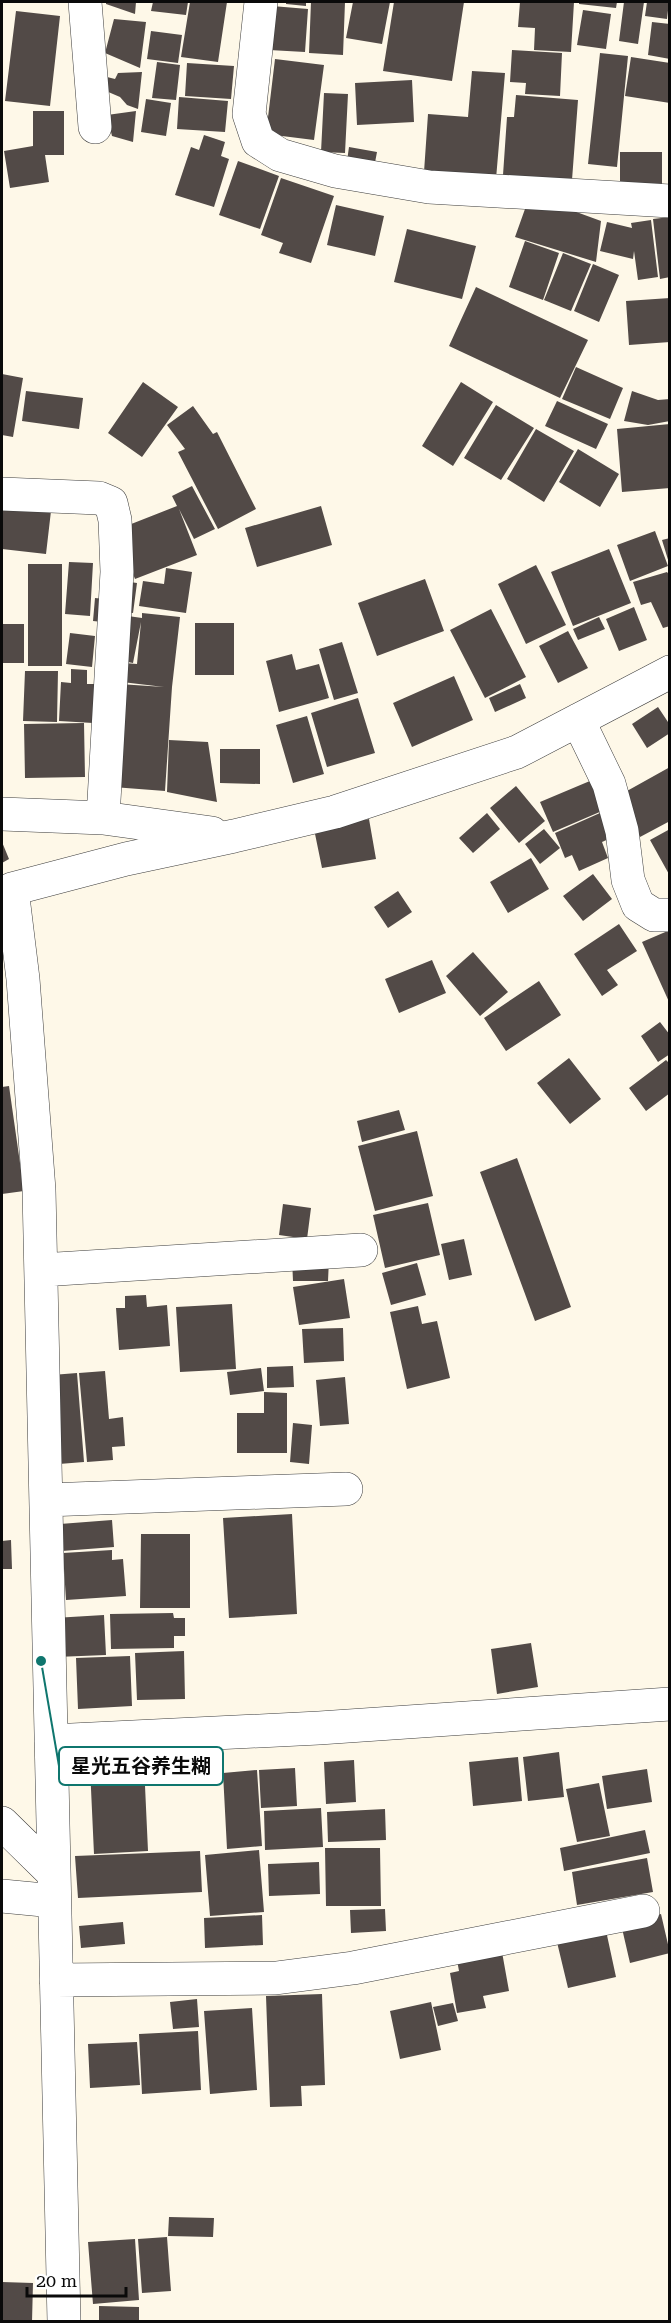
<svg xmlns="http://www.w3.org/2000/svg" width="671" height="2323" viewBox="0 0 671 2323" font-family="'Roboto Serif','Noto Sans SC',serif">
<rect width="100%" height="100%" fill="#fef8e8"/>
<!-- building -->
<path fill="#524a47" d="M106,2H136L135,14L106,4Z
M153,2H188L186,15L151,11Z
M190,2H227L218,62L181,57Z
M286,2H306V6L286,4Z
M311,2H345L343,55L309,53Z
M353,2H390L382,44L346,38Z
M394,2H464L452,81L383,71Z
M520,2H574L571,52L534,50L535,28L518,27Z
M579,2H617L616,8L579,4Z
M624,2H644L638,44L619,41Z
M647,2H669L667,19L645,16Z
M272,6L308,9L305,52L269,50Z
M583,10L611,14L606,49L577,45Z
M16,11L60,16L50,106L5,101Z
M114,19L146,22L140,68L105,53Z
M652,22L670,24V59L648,55Z
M151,31L182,35L178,63L147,59Z
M512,50L562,53L560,96L525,94L526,83L510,82Z
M600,53L628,56L617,167L588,164Z
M631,57L670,63V103L625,96Z
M275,59L324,65L314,140L266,134Z
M157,62L180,65L176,100L152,98Z
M187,63L234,66L231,99L185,96Z
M472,71L505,73L496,179L424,172L428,114L468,117Z
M142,72L138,109L127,105L120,97L106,91L107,77L115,79L118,73Z
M412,80L414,122L357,125L355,83Z
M324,93L348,94L345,153L321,152Z
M516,95L578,100L572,180L503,175L507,117H514Z
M179,97L228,101L225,132L177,129Z
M146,99L171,103L166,136L141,132Z
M33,111H64V155H45L49,182L10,188L4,151L33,146Z
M136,111L133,142L112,136L107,115Z
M204,135L225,142L221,156L229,159L214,207L175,195L191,147L199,150Z
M349,147L377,152L373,173L346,168Z
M620,152H662V194H620Z
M238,161L279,176L260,229L219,215Z
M281,178L334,196L311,263L279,253L283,243L261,235Z
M530,195L601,221L596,262L515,237Z
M336,205L384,216L375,256L327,245Z
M670,217V277L660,279L653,219Z
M651,220L658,277L638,280L634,251L633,259L600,251L607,222L632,228L631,223Z
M407,229L476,246L462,299L394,282Z
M525,241L559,253L543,300L509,287Z
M563,253L591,264L571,311L544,300Z
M593,264L619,275L599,322L574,311Z
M476,287L588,340L560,398L449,346Z
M670,298V342L629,345L626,301Z
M576,367L623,388L610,419L562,399Z
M2,374L23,378L13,437L2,435Z
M143,382L178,407L142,457L108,433Z
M461,382L493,402L453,466L422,446Z
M26,391L83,398L79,429L22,421Z
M632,391L658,400L670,399V421L648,425L624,421Z
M557,401L608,424L596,449L545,426Z
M496,405L534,428L501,480L464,458Z
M193,406L213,434L217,432L256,509L218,529L178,452L185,449L167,425Z
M670,424V488L622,492L617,429Z
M536,429L574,451L544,502L507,479Z
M578,449L619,474L600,507L559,482Z
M192,486L215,529L194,539L179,509L197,555L135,579L116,530L177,506L172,496Z
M2,505L51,511L46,554L2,549Z
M321,506L332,545L257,567L245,528Z
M655,531L668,566L630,581L617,545Z
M670,538V563H669L662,540Z
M609,549L631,603L573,626L551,572Z
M69,562L93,563L90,616L65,614Z
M28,564H62V666H28Z
M536,565L566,625L526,644L498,584Z
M166,568L192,572L186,613L139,606L143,581L164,584Z
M667,572L670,576V626L663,628L651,602L641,605L633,582Z
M425,579L444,631L377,656L358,603Z
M123,581L137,583L133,613L119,611Z
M95,598L114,600L112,623L93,621Z
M634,607L647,640L619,651L606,619Z
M491,609L526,677L485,698L450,630Z
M142,613L180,617L172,687L165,791L113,787L119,684L164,687L122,682L124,663L137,664L141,622L133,663L113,659L121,615L142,618Z
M599,617L605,629L578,640L573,629Z
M195,623H234V675H195Z
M2,624H24V663H2Z
M568,631L588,668L558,683L539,646Z
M70,633L95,636L92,667L66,664Z
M342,642L358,693L334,700L319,649Z
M292,654L296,670L319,664L329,698L279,712L266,661Z
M71,669L87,670V684H95L93,723L59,721L61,682L71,683Z
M25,671H58L57,722L23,721Z
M454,676L473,720L412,747L393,703Z
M520,684L526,698L495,712L489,698Z
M358,698L375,753L327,767L311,713Z
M658,707L670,725V733L647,748L632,724Z
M307,716L324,774L293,783L276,725Z
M84,723L85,777L25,778L24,724Z
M169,740L208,742L217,802L167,792Z
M220,749H260V784L220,783Z
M670,767V821L640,837L618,796Z
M597,778L609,808L553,832L540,802Z
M516,786L545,821L519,843L490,808Z
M487,813L500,829L473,853L459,838Z
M600,813L611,838L602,842L608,858L579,871L572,855L565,858L555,833Z
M369,819L376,859L322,868L314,829Z
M544,829L560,848L540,864L525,844Z
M670,829V876L650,840Z
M2,842L9,859L2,863Z
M531,858L549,889L508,913L490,882Z
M593,874L612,899L583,921L563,896Z
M398,891L412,912L388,928L374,907Z
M619,924L637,951L607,970L618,985L602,996L574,954Z
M670,930V1004L642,942Z
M473,952L508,992L480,1016L446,976Z
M432,960L446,993L399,1013L385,979Z
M539,981L561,1015L506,1051L484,1018Z
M660,1022L670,1035V1054L658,1062L641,1036Z
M569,1058L601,1099L570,1124L537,1083Z
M666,1060L670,1064V1093L646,1111L629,1088Z
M9,1086L24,1191L2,1194V1087Z
M399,1110L405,1130L362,1142L357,1121Z
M417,1131L433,1196L375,1211L358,1146Z
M517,1158L571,1307L535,1321L480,1172Z
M428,1203L440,1255L385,1268L373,1215Z
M283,1204L311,1208L307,1239L279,1235Z
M464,1239L472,1275L449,1280L441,1244Z
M292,1259H329L328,1281H293Z
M417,1263L426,1295L391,1305L382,1273Z
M344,1279L350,1318L299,1325L293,1287Z
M146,1295L147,1307L167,1305L170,1346L119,1350L116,1308H125V1296Z
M232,1304L236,1369L180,1372L176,1307Z
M418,1306L422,1324L437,1321L450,1378L407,1389L390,1312Z
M343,1328L344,1361L304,1363L302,1329Z
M293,1366L294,1387L267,1388V1367Z
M261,1368L264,1391L230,1395L227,1372Z
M105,1371L109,1419L123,1417L125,1446L112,1447L113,1460L87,1462L79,1373Z
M77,1373L84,1462L59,1464L52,1375Z
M345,1377L349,1424L320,1426L316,1380Z
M264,1392L287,1393V1453H237V1413H264Z
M293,1423L312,1425L309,1464L290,1462Z
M292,1514L297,1614L229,1618L223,1518Z
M112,1520L114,1547L62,1551L60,1524Z
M141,1534H190V1608H140Z
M11,1540L12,1569H2V1541Z
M112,1550V1560L123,1559L126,1596L66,1600L63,1553Z
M173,1613L174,1618H185V1636H174V1648L111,1649L110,1614Z
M104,1615L106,1655L56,1657L54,1618Z
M531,1643L538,1687L497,1694L491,1649Z
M184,1651L185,1699L137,1700L135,1653Z
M130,1656L132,1706L78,1709L76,1658Z
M559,1752L564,1797L528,1801L523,1757Z
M518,1757L522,1801L473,1806L469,1762Z
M354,1760L356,1802L326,1804L324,1762Z
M144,1764L148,1851L94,1854L90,1767Z
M295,1768L297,1806L261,1808L259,1770Z
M647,1769L652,1802L607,1809L602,1776Z
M257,1770L262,1846L227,1849L223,1773Z
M599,1783L610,1836L577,1842L566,1789Z
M321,1808L323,1847L265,1850L264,1811Z
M385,1809L386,1840L328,1842L327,1812Z
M645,1830L650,1853L564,1871L560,1848Z
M325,1848H380L381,1906H326Z
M259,1850L264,1912L210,1916L205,1855Z
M200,1851L202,1892L78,1898L75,1856Z
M647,1858L653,1892L577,1905L572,1872Z
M319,1862L320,1894L269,1896L268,1864Z
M385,1909L386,1931L351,1933L350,1910Z
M661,1914L670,1953L630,1963L621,1924Z
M262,1915L263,1945L205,1948L204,1918Z
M123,1922L125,1944L81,1948L79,1926Z
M605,1926L616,1977L568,1988L556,1938Z
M502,1952L509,1991L483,1996L486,2008L457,2013L450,1973L459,1971L457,1960Z
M322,1994L325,2085L301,2086L302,2106L270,2107L266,1996Z
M197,1999L199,2027L173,2029L170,2002Z
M431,2002L441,2050L400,2059L390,2011Z
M453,2003L458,2021L438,2026L433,2007Z
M252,2008L257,2090L210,2094L204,2011Z
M198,2031L201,2090L142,2094L139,2034Z
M137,2042L140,2085L90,2088L88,2044Z
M169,2217L214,2218L213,2237L168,2236Z
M167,2237L171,2291L142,2293L138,2239Z
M135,2239L139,2300L93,2304L88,2242Z
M2,2282L33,2283L32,2322H2Z
M99,2306L139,2307V2322H99Z"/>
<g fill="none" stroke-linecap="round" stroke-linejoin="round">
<defs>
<path id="minor" d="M85,2L95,127
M261,2L249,114L258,141L280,155L335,171L429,187L670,201
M2,494L99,498L111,503L115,520L117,572L103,818
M578,720L609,784L622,831L628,880L638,905L654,915H670
M2,814L103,818L212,833
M12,889L23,979L39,1190L64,2322
M2,894L12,889L126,859L234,836L335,812L517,752L670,672
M41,1270L361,1250
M46,1500L346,1489
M51,1741L319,1728L670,1704
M2,1823L53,1873
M2,1896L54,1901
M56,1980L276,1978L353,1968L643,1911"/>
</defs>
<!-- minor casing -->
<use href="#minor" stroke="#3d3d3d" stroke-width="34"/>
<!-- minor -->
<use href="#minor" stroke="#fff" stroke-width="33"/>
</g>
<!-- callouts -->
<path fill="none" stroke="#0f766e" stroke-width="2" d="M41 1661L59 1766"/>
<circle fill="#0f766e" stroke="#fff" stroke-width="2" cx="41" cy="1661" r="6"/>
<rect fill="#fff" stroke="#0f766e" stroke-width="2" x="59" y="1747" width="164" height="38" rx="6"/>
<g font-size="20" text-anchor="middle" font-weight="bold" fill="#0a0a0a">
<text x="141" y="1773">星光五谷养生糊</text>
</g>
<!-- border -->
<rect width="671" height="2323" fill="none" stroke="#0a0a0a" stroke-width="6"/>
<!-- scale -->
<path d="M27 2287v9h99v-9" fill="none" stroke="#0a0a0a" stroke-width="3"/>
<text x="36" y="2287" font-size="18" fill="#0a0a0a" stroke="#ffffff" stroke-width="4.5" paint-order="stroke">20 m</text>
</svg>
